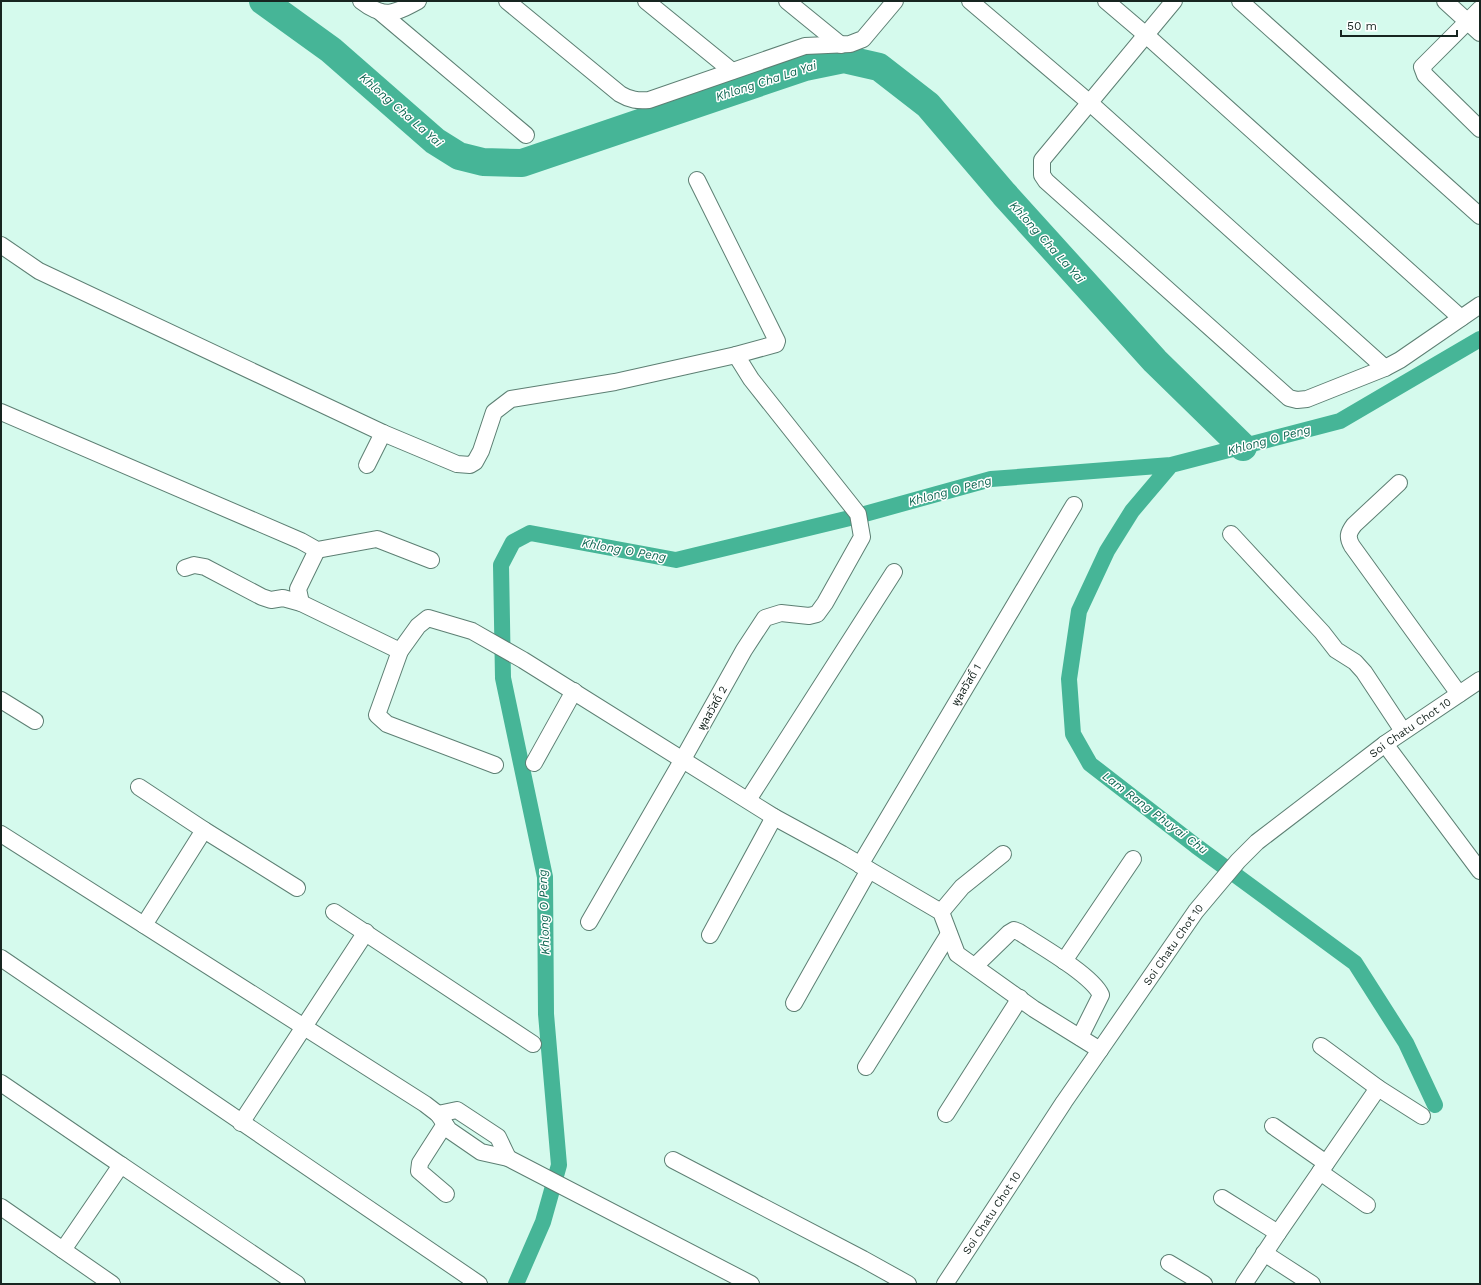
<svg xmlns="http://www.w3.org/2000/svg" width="1481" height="1285" viewBox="0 0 1481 1285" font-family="'Work Sans','Noto Sans Thai',sans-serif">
<rect width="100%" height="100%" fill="#d5faed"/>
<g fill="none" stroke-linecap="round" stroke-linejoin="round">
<!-- canal -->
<path stroke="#46b597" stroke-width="16" d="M1171,465L1132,511L1107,551L1079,611L1069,679L1073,734L1090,764L1196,846L1355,963L1406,1043L1435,1105
M516,1284L543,1222L559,1165L546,1014L545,877L503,678L501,565L513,542L530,533L676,560L854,517L991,479L1171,465L1340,421L1480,339"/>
<!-- river -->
<path stroke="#46b597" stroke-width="28" d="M263,1L331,50L435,141L459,156L483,162L522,163L805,67L844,59L879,67L928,105L1004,194L1155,361L1243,447"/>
<defs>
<g id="minor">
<path d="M361,1C384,19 394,14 418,1"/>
<path d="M507,1L620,94C630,100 638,101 649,100L805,46L850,44L863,39L895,1"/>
<path d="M646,1L732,71"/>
<path d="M787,1L841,45"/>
<path d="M970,1L1090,103L1385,368"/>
<path d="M1106,1L1146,35L1461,318"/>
<path d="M1174,1L1042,160V175L1046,181L1289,398L1297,400L1307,399L1385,368L1400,360L1480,305"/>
<path d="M1240,1L1480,216"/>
<path d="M1445,1L1480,33"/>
<path d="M1480,9L1422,67L1425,75L1480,129"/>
<path d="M380,12L526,135"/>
<path d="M697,180L777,341L776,344L736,355"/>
<path d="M1,245L39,271L383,433L457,464L470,465L475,462L481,451L494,412L511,399L615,382L736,355L751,379L858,514L862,537L825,603L817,614L809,616L781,613L765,618L744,650L683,759L589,922"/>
<path d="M1,412L301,541L317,550L377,539L431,560"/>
<path d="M367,465L383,433"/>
<path d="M1399,483L1354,525C1348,533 1347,537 1352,546L1459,694"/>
<path d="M1231,534L1322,632L1336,650L1355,662L1364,672L1403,731"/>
<path d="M185,568L194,565L205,567L262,597L271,600L283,598L301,603L400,651"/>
<path d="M301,603L298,589L317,550"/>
<path d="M1,700L35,721"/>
<path d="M1385,744L1480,871"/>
<path d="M534,763L574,691"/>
<path d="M495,765L387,724L377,715L400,651L418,626L428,618L472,631L523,660L774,817L842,854L941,912L957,954L1034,1009L1100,1050"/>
<path d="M139,787L204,830L297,888"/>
<path d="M748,800L894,572"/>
<path d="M1,834L425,1104L438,1114L449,1130L481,1152L508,1158L751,1284"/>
<path d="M860,865L1074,505"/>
<path d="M334,912L533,1044"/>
<path d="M941,912L962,887L1003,854"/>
<path d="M144,925L204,830"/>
<path d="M710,935L774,817"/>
<path d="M1,958L479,1284"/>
<path d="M1064,961L1133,859"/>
<path d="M975,966L1009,933L1014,930L1019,932C1039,945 1092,975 1101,995L1080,1037"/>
<path d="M794,1003L869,870"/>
<path d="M1321,1046L1378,1088L1422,1116"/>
<path d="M866,1067L949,934"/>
<path d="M1,1083L121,1165L63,1250"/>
<path d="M438,1114L457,1110L498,1137L508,1158"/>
<path d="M946,1114L1020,998"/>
<path d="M241,1123L366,932"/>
<path d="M445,1124L420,1163L419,1171L446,1194"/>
<path d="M1273,1126L1326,1163"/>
<path d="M673,1160L863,1259L908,1284"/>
<path d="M121,1165L297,1284"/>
<path d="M1320,1172L1367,1205"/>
<path d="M1222,1198L1278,1233"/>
<path d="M1,1207L112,1284"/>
<path d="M1264,1253L1312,1284"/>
<path d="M1169,1263L1204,1284"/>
<path id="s1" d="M945,1284L1064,1102L1100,1050L1196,911L1238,861L1257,842L1385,744L1480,680"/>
<path d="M1244,1284L1278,1233L1378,1088"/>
</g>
</defs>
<!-- minor casing -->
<use href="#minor" stroke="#5d7f73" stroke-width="18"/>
<!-- minor -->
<use href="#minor" stroke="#fff" stroke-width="16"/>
</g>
<g text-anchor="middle" stroke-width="3" stroke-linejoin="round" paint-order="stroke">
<!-- street labels -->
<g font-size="11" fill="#172520" stroke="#fff">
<text transform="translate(966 685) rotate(-59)" y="4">พูลสวัสดิ์ 1</text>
<text transform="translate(712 708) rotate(-61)" y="4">พูลสวัสดิ์ 2</text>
<text dy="4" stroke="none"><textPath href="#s1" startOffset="733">Soi Chatu Chot 10</textPath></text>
<text dy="4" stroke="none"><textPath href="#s1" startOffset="409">Soi Chatu Chot 10</textPath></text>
<text dy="4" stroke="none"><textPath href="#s1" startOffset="85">Soi Chatu Chot 10</textPath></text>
</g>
<!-- water labels -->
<g font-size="12" font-style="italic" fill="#0f6752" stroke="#fff">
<text transform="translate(766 81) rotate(-18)" y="4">Khlong Cha La Yai</text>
<text transform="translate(401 110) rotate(41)" y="4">Khlong Cha La Yai</text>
<text transform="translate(1047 242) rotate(48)" y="4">Khlong Cha La Yai</text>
<text transform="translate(1269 440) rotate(-15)" y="4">Khlong O Peng</text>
<text transform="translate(950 491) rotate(-15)" y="4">Khlong O Peng</text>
<text transform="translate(624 550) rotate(10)" y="4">Khlong O Peng</text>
<text transform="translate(1155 813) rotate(37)" y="4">Lam Rang Phuyai Chu</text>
<text transform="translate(544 912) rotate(-92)" y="4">Khlong O Peng</text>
</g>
</g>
<!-- border -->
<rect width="1481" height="1285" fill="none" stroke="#172520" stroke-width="4"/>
<!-- scale -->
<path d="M1341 30v6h116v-6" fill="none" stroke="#172520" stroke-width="2"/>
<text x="1347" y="30" font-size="12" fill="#172520" stroke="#ffffff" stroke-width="3" paint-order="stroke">50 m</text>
</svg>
